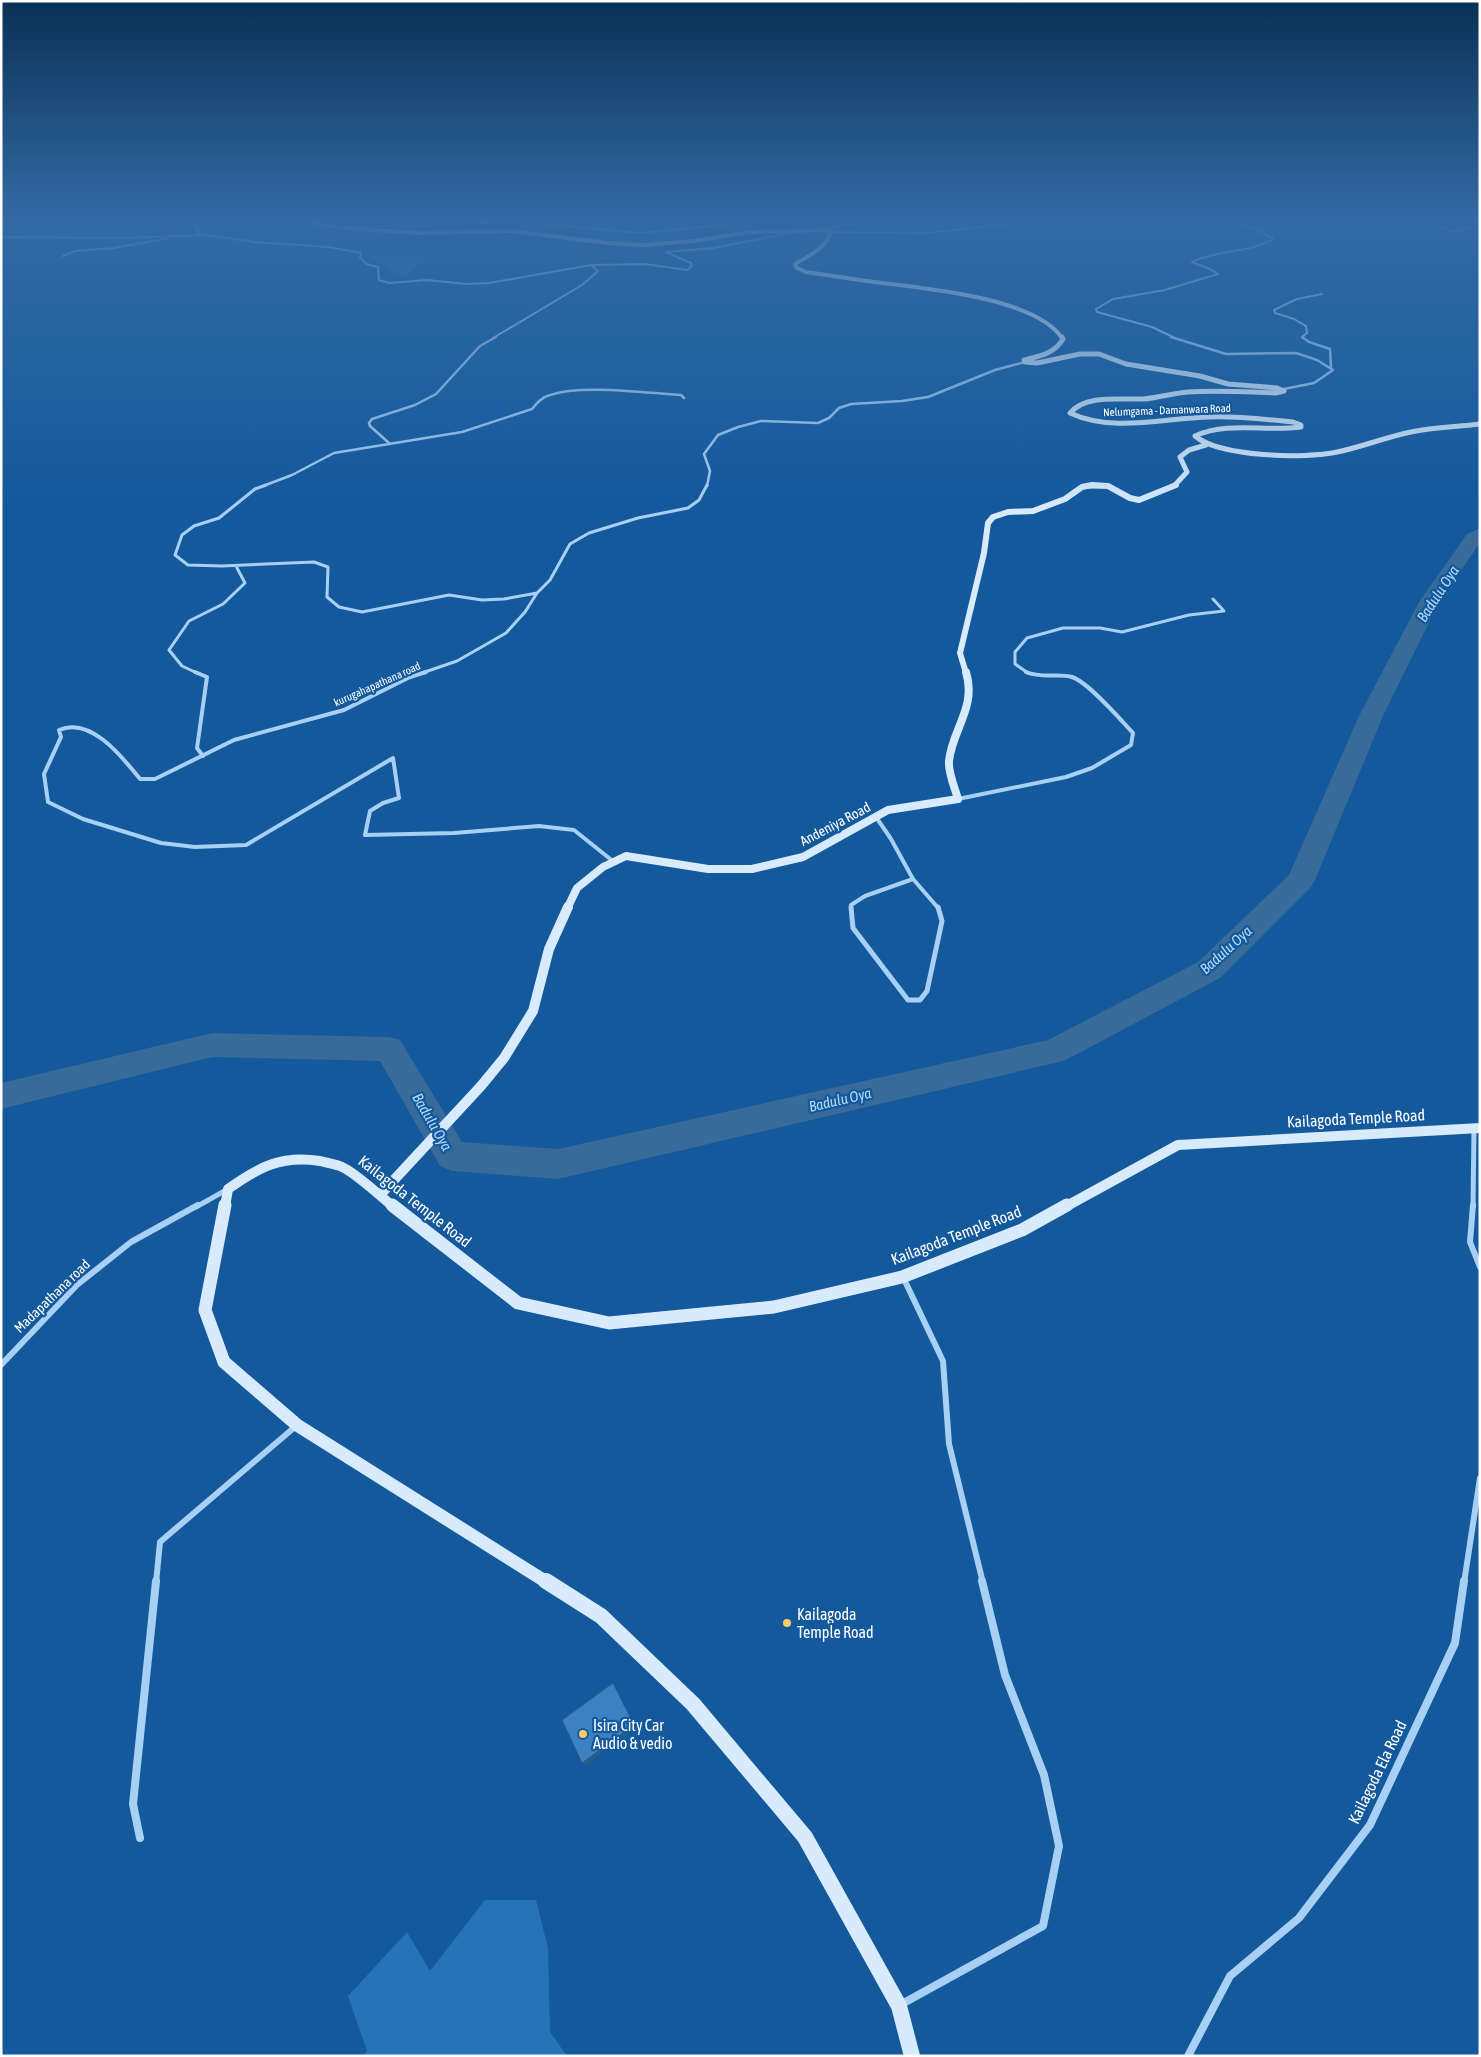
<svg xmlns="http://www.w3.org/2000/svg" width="1481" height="2057" viewBox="0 0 1481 2057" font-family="'Asap Condensed',sans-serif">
<rect width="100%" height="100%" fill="#13599c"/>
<!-- green -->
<path fill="#2673ba" d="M375,255L427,257L405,277L369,258Z
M485,1900H536L548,1948L550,2032L567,2056H362L367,2051L348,1996L407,1932L430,1971Z"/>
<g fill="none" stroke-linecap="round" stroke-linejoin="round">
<!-- river -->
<path fill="#386a9a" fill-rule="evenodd" d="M1480,528V543L1439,602L1383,716L1315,880L1311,887L1220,978L1066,1060L1055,1063L558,1179L452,1171L440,1166L380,1061L212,1057L1,1109V1083L212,1033L389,1037L400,1040L462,1142L558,1149L1048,1040L1198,962L1289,875L1359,716L1419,602L1467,534Z"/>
<!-- street-far6 -->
<path stroke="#a8d0f4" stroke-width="2" d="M193,220L200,235H197
M1101,220L1105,221
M1448,220L1441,228C1456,235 1467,229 1480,221
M351,227L522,222L640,233L772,220
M825,230L847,224L888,220
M831,232L926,233L1047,220
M1,237L122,238L206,235L255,242L328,247L361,253L360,257L366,264L378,267L379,280L389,283L427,280L466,284L489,283L591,265L645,264L687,270L691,267V263L666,252L714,248L795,232
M63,256L75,251L114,248L169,238
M493,338L582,285L598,271L591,265
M1175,338L1152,327L1097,312L1096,309L1113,299L1165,290L1218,274L1212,270L1192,262C1218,249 1248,254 1273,239L1256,228L1223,220
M1303,338L1302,337L1307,333L1306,326L1294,319L1275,313L1274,310L1297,299L1322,294"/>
<!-- street-far5 -->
<path stroke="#a8d0f4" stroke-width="2.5" d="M1171,337L1226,354L1296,353L1317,360L1333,370L1314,383L1284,389
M1302,337L1309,342L1330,349L1331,367
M389,443L370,426L369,423L372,419L415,405L436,394L480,346L496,337
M263,486L292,475L334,453L462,432L532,409C537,403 542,397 550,395C582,384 646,393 681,395L684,398
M707,486L710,471L704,454L718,435L738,427L761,421L818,423L829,418L839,408L851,404L902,401L928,397L995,370L1025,362"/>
<!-- street-far4 -->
<path stroke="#a8d0f4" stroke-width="3" d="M266,485L255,489L219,518L194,526L182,535L175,555L188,565L222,566L314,562L328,567L327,597L339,607L362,612L449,595L482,600L504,599L537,593
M197,673L182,666L169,650L189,621L223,604L245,583L236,566
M422,673L457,661L506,633L525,612L537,593L550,580L570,544L589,533L638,518L688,508L699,500L707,485
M1028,673L1015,664V652L1027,638L1063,628H1100L1122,632L1189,615L1224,611L1213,599"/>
<!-- street-far3 -->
<path stroke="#a8d0f4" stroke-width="4" d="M195,672L207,677L197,748L203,756
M426,672L410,677L344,710L234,740L155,779H140C123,758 91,716 59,730L61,737L44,774L48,802L83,819L161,843L195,847L246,845L393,758L399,798L383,803L370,811L365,835L454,833L539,826L574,830L614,862
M958,799L1066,777L1092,768L1131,745L1133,733C1121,720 1088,682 1072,677C1059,673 1042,679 1026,672
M876,817L891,839L913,879
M913,879L939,909
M851,909V905L865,896L913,879"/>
<!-- street-far2 -->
<path stroke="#a8d0f4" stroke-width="5" d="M851,907L853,928L908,1000H920L927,991L942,921L938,907
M196,1207L228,1189
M1473,1207L1474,1129"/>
<!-- street-far1 -->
<path stroke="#a8d0f4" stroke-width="6" d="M1473,1205L1470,1242L1480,1267
M903,1277L943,1361L949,1444L983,1583
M1,1365L77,1285L131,1242L198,1205
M156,1583L160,1542L296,1426
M1464,1583L1480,1478"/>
<!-- street -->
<path stroke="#a8d0f4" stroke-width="8" d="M140,1838L133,1804L156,1581
M900,2005L1043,1926L1059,1846L1044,1775L1005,1675L982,1581
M1188,2056L1230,1976L1299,1918L1370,1825L1455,1643L1464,1581"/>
<!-- secondary-far6 -->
<path stroke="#d8ebfd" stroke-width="4" d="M309,220L308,222L343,228L419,233L511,231L608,243L644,245L692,241L751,232L825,230L831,232C824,250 811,254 795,264L797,268L806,272C829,275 852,279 874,282C921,288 1035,297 1062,338"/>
<!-- secondary-far5 -->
<path stroke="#d8ebfd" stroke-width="5" d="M1062,337L1063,339C1054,354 1040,356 1024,360L1025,362L1037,363L1080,354H1099L1126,364L1200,376L1228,384L1277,388L1284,391L1276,393C1247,392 1217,390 1188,392C1173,393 1158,398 1143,399C1120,400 1086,394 1070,413C1113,433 1164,418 1209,417C1237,416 1265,419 1293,422L1301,425V427C1266,432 1228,421 1195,436C1220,457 1305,459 1337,452C1362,447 1386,437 1411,432C1434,427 1457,427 1480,424
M1087,486H1107
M1174,486L1187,472L1180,457L1189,450L1206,445"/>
<!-- secondary-far4 -->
<path stroke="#d8ebfd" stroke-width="6" d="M966,673L960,653L984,553L988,523L993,517L1008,512L1033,511L1065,499L1082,487L1092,485L1108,486L1130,498L1139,500L1176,485"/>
<!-- secondary-far3 -->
<path stroke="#d8ebfd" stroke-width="8" d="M567,909L577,888L603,867L626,856L708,869H752L803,857L888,810L958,799C955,788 948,773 949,761C952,730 977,707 966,672"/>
<!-- secondary-far2 -->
<path stroke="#d8ebfd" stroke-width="10" d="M380,1195L481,1086L504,1058L533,1011L549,949L568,907
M225,1207L228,1189C259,1167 281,1155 320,1161C327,1163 336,1164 342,1167C356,1173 381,1197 394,1207
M1065,1207L1178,1145L1480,1128"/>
<!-- secondary-far1 -->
<path stroke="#d8ebfd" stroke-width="13" d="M225,1205L205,1310L224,1362L297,1425L548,1583
M392,1205L518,1303L609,1323L774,1307L902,1277L1022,1230L1067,1205"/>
<!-- secondary -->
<path stroke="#d8ebfd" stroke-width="16" d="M546,1581L601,1616L693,1704L805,1837L899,2006L912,2056"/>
</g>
<!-- shaded-wall -->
<path fill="#2a5b88" d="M613,1683L636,1728L585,1766L582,1763Z"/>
<!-- building -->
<path fill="#3c82c3" stroke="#2a5b88" d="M613,1683L634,1725L582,1763L562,1720Z"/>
<!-- sky -->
<linearGradient id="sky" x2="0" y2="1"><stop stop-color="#0a3156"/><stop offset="0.43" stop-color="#336aa4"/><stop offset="1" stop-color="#336aa4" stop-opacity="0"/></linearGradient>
<rect width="1481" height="508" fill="url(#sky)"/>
<!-- markers -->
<g fill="#ffc96b" stroke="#13599c" stroke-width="2">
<circle cx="787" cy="1623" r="5"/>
<circle cx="583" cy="1734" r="5"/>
</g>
<g text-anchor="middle" stroke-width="4.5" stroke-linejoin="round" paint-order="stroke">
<!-- far-street labels -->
<g font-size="11" fill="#fff" stroke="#13599c">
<text transform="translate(1167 410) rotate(-2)" y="4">Nelumgama - Damanwara Road</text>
<text transform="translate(377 684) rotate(-24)" y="4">kurugahapathana road</text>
</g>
<!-- street labels -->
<g font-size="14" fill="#fff" stroke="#13599c">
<text transform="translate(835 824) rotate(-28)" y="5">Andeniya Road</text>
<text transform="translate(52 1296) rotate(-44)" y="5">Madapathana road</text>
</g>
<!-- water labels -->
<g font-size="15" font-style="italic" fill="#b5dafa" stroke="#13599c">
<text transform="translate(1438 594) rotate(-57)" y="5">Badulu Oya</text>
<text transform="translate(1226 950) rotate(-42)" y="5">Badulu Oya</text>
<text transform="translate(840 1100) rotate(-13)" y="5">Badulu Oya</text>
<text transform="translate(432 1122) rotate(60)" y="5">Badulu Oya</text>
</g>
<!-- near-street labels -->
<g font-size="16" fill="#fff" stroke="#13599c">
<text transform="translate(1356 1118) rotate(-3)" y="6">Kailagoda Temple Road</text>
<text transform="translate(415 1201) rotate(38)" y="6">Kailagoda Temple Road</text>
<text transform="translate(956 1235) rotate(-21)" y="6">Kailagoda Temple Road</text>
<text transform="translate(1377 1772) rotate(-64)" y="6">Kailagoda Ela Road</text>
</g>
<!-- near-poi labels -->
<g font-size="16" fill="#fff" stroke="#13599c" text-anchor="start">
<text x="797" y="1620">Kailagoda<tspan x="797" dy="18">Temple Road</tspan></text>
<text x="593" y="1731">Isira City Car<tspan x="593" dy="18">Audio &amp; vedio</tspan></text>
</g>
</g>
<!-- border -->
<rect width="1481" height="2057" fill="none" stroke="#ffffff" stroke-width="5"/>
</svg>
